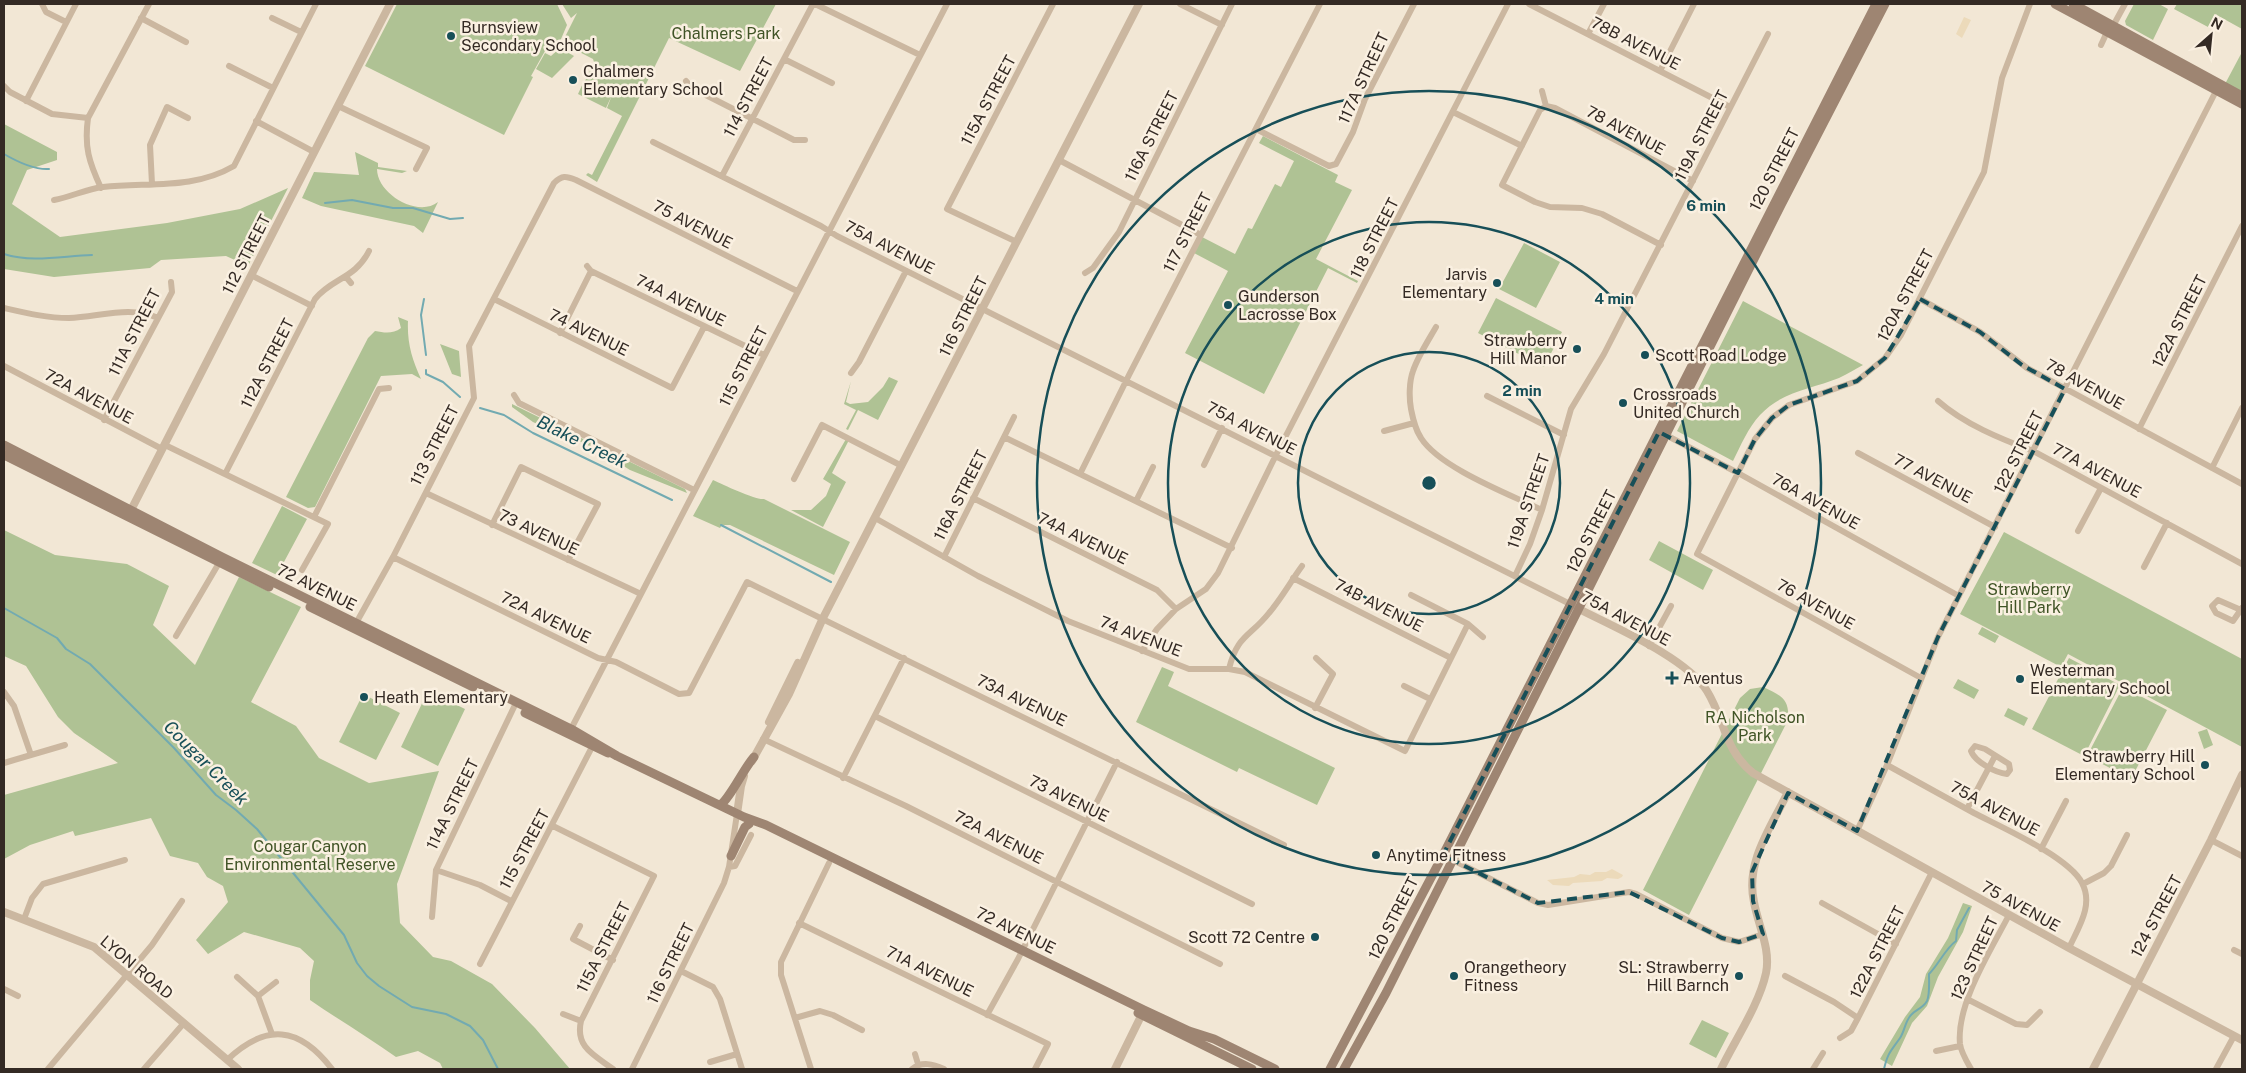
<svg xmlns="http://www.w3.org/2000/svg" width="2246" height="1073" viewBox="0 0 2246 1073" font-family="'Public Sans',sans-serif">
<rect width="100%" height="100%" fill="#f2e7d5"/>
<!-- green -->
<path fill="#afc294" d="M397,4H557L567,25L558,46L550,42L531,76L533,77L504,135L365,66Z
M562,4H776L740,71L669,38L597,182L586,175L588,173L592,175L622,116L607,108L612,95L606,108L578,94L584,81L589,83L585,81L594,62L593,59L562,43L577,13L571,18Z
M2134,4H2159L2168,9L2153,40L2126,25L2125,21Z
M2177,4H2242V29L2215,14L2208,27L2174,9Z
M560,48L574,56L552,78L536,69L545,53L551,56Z
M2242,52V94L2225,84Z
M4,124L57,152V160L27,170L12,204L60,237L167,223L240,209L288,188L248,266L226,256L161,260L150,268L54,277L4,269Z
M1263,136L1338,175L1335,182L1352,190L1316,259L1358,281L1357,283L1328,268L1264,394L1185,353L1228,271L1194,253L1202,237L1235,254L1248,228L1252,229L1275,184L1281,187L1294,161L1259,143Z
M355,152L378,163V167L407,171L402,173L377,169C377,194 418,218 438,202L423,233L414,226L321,206L302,198L314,172L359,175Z
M1524,243L1560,262L1536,308L1499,289Z
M1496,298L1562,332L1544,367L1478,333Z
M1743,301L1863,365C1855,369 1848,374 1839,378C1812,389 1782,391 1760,415C1748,428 1741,445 1733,461L1677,431Z
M398,317L408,321C407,343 412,359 421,379L412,374L381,376L315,507L308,508L286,497L368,338L375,331C385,333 393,334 401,328Z
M440,344L459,351L461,377L452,374Z
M889,377L898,381L878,420L858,410L848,430L846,429L856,410L844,404L851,381L846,402L850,404L868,402L883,387Z
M512,404L669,481L685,489L687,493L630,470L596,449L579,441L564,437L533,422L512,407Z
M846,439L849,440L832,473L846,482L823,527L791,510H811L826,496L831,484L823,479Z
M713,480C724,485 755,500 764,499L850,542L834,575L730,525H722L720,528L693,516Z
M282,506L307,519L277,575L252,563Z
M4,530L55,555L127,564L169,586L153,625L195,665L239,577L301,607L251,702L296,726L319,758L369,783L439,771L397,884L400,923L433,957L451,961L492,984L535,1028L570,1069H443L440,1063L418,1051L396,1057C368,1037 339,1020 310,1000V980L314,961L300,948L244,932L208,954L196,940L228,902L223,886L207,877L198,863L170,856L151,818L75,836L73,831L30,845L4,859V795L118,763L74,733L58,717L26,666L4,656Z
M2004,532L2242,659V747L2068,654L2061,667L1960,614Z
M1659,541L1713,570L1703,590L1649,560Z
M1982,627L1999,636L1995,643L1978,634Z
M2069,658L2120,685L2084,756L2032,729Z
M1162,667L1174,672L1168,686L1335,768L1317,805L1239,768L1237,772L1136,722Z
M1958,679L1979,690L1974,699L1953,688Z
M1763,687C1780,695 1790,698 1788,720L1689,915L1643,890L1740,698L1750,689Z
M2123,687L2167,710L2131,779L2087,756Z
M428,691L465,709L438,766L401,747Z
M363,694L400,713L376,760L339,742Z
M2008,708L2028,718L2024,726L2004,716Z
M2207,729L2213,745L2204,749L2198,732Z
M1963,903L1972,906L1963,932L1938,977L1927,1006L1912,1023L1892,1066L1880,1059L1905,1017L1920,997L1926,974L1948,938Z
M1702,1020L1729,1033L1716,1058L1689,1044Z"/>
<!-- plaza -->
<path fill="#ecdaba" d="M1964,17L1971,20L1962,38L1956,34Z
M1612,869L1623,875L1622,877L1618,879L1607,878L1602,881L1573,883L1569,886L1553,885L1547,880L1574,877L1580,874L1590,875L1595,872H1606Z"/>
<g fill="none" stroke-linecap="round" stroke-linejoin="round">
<!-- stream -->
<path stroke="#72aab1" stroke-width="2" d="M4,154C16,161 35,170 49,169
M325,203L352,200L393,208H413L450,219L463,218
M4,254C32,263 62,256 92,255
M424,299L421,315L426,355
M426,370V374L443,382L460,397
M480,408L504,415L533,433L672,500
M721,525L831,582
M4,608L57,638L66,649L90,664L174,748L216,795L236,810L257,829L344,935L357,963L367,976L379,986L412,1007L446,1014L470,1026L483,1040L498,1069
M1884,1069C1888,1052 1891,1051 1900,1038C1905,1031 1905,1020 1912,1014C1917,1009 1923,1008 1927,1001C1930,994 1929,982 1929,974C1939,964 1945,949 1956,941L1957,930L1969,908"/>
<!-- minor -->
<path stroke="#cbb7a0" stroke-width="6" d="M42,4L46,12L66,22
M815,4L920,55
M1180,4L1222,25
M1529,4L1730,107
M141,18L186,42
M272,18L301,32
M2113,26L2125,4
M1588,34L1604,4
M2101,45L2107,32
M784,59L832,83
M229,66L273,88
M1660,71L1694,4
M686,81L692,88L794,140H805
M4,86L10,92L52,114L88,118
M1542,91L1546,106
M26,101L76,4
M338,106L427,148L416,169
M1546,106L1540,110L1502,185L1535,202L1550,207L1582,208L1602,214L1661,245
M1546,106L1555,108L1693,181
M1453,112L1522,146
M256,121L314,152
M1256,129L1329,166L1336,164L1353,132L1365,99L1414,4
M653,142L821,226L837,236L1574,606
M1059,160L1201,235
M722,176L813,4
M152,184L150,145L167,107L188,118
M101,188C89,162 84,147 88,118L149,4
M54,200C71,197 86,189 103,187C148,182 193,190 234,166L316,4
M1017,242L947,209L1053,4
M587,266L591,271L764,355
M1085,273L1093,268L1119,232L1232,4
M251,275L312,306
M346,277L351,283
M494,299L672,388L704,327
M1920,299L1980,332L2027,368L2242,484
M4,308C26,313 47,318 69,318C99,317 130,305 158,318
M1436,327C1428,341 1418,356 1413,371C1409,382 1409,398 1411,409C1413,419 1415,429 1421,438C1440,468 1509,494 1542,510
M560,333L591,271
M4,366L162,449
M851,373L859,362L906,271
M514,395L519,403L694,490
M1487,396L1564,435
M1938,401C1964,424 2001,439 2033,451L2242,564
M104,420L172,292L171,282
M2139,429L2242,226
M1384,431L1414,423
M1662,433L1738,473L1959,596
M1004,437L1232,548
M165,445L328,524L302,570
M1858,453L1995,527
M1204,465L1222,428
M2212,468L2242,408
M225,474L315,299C332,278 355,279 369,251
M1080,474L1129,375L1320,4
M794,479L822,425L902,466
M426,493L641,594
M973,498L1157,590L1176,609
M1136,501L1153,467
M314,517L379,389L389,388
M875,518L978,576L1068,621L1189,669H1229L1245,672L1405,751L1468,624
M492,525L521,467L598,504L568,560
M2078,531L2101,488
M393,557L598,658L616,662L679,694L689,693L747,582L1284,845
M944,557L1014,417
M2144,567L2167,523
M1515,576L1530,544L1542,510L1571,409L1604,354L1768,34
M1293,578L1451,658
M1411,595L1468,624L1483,637
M2241,610L2218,600L2212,606L2216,613L2233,621L2242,608
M355,625L393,557L474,398L469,346L554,183C562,175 566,176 576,180L797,291
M176,636L219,563
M1649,646L1671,606
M1142,651L1157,629L1176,609L1206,589L1218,573L1276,455L1508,4
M1229,669C1237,635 1250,637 1269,613C1281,599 1291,581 1302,566
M1921,678L1697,554L1755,439L1772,418L1789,405L1857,381L1885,358L1901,335L1984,172L2002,78L2030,4
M1404,686L1430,699
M4,692L14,706L31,755
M1315,708L1333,674L1316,658
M875,716L1252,904
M566,729H571L947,4
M763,739L906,806L1220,964
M1975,746L1985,749L2009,764L2010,770L2007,774C1996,773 1975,762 1971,751Z
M4,763L65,745
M1887,765C1916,781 1945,797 1974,813C2001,827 2069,857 2082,883C2094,905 2078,928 2069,948
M843,778L904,658
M1967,809L1995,756
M553,826L654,876L581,1021C575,1047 594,1055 613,1069
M1857,831L1887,765L1938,637L2216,91
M2211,840L2242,856
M2041,849L2066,801
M1443,855L1538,903L1548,905L1629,892L1636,894L1722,938L1739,942L1763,934
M729,867L735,866L751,835
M436,870L480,885L511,901
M2083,884L2104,873L2111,866L2127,835
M1822,903L1896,944
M432,917L436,870L514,707
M24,919L32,898L43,884L125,860
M799,923L1048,1044L1035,1069
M580,926L573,939L613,960
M2234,950L2242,954
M480,964L592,747
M681,971L713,987L720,999L742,1069
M1785,976L1834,1002L1858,1018
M237,977L258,996L272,1034
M4,989L18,996
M258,996L276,982
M1967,999L2016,1024L2027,1025L2040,1012
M563,1014L581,1021
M987,1015L1018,959L1117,762
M795,1018L820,1011L833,1015L862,1030
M1840,1038L1851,1031L1858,1018L1932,872
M1936,1051L1960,1046
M915,1054L918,1064
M227,1060C266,1023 299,1026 332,1069
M710,1062L737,1054
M48,1069L152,945L182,901
M144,1069L184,1023
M632,1069L724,883L729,867L737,814
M811,1069L781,975V962L829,863
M912,1069C922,1061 933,1064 944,1069
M1813,1069L1823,1053
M1971,1069C1967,1062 1961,1052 1960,1044C1956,1004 1991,950 2009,915
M2216,1069L2234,1036"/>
<!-- tertiary -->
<path stroke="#cbb7a0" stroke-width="8" d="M129,514L390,4
M1579,609C1614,627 1687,658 1707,691C1725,720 1724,750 1753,773L2069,948L2242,1040
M769,722L798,663
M752,761L789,694L823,618L1139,4
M737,814L741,786L744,776
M4,912L94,947L238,1069
M1115,1069L1144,1010
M1721,1069C1735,1040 1759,1005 1766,973C1771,949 1758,925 1754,902C1745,862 1771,827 1788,792
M2093,1069L2211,840L2242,775"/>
<!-- secondary -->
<path stroke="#9e8572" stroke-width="9" d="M2055,4L2242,104
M2073,4L2242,96
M4,445L222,557L571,729L617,756L744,817L766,825L1144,1010L1189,1031L1214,1039L1275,1069
M4,455L269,587
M310,607L473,687
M525,713L608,753
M720,805C729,800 744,768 754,757
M731,856L745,827L749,824
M1138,1013L1252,1069
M1330,1069L1443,855L1876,4
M1344,1069L1386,993L1781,205L1885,4"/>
</g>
<!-- marked area -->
<path fill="none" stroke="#174f58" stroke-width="4" stroke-dasharray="10 6" stroke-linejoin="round" d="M1920,299L1980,332L2022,365L2065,389L1938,637L1857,831L1788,793L1752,872L1753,901L1763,934L1739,942L1722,938L1629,892L1538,903L1443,855L1659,432L1738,473L1755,439L1772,418L1789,405L1857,381L1885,358Z"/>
<!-- distance rings -->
<g fill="none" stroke="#174f58" stroke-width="2.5">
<circle cx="1429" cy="483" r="131"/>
<circle cx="1429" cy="483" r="261"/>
<circle cx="1429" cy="483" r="392"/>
</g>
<!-- markers -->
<g fill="#174f58" stroke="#faf0e1" stroke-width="2">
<circle cx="451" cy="36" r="5"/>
<circle cx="573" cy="80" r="5"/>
<circle cx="1497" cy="283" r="5"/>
<circle cx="1228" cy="305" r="5"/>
<circle cx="1577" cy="349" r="5"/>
<circle cx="1645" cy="355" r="5"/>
<circle cx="1623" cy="403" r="5"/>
<path d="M1669.5 670.5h5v5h5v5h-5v5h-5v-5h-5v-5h5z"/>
<circle cx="2020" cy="679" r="5"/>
<circle cx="364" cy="697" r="5"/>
<circle cx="2205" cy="765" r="5"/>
<circle cx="1376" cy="855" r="5"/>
<circle cx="1315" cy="937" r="5"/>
<circle cx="1454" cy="976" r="5"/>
<circle cx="1739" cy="976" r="5"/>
</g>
<g text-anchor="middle" stroke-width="5" stroke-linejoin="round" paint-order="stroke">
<!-- poi labels -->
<g font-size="16" fill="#342a24" stroke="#faf0e1" text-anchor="start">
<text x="461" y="33">Burnsview<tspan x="461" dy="18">Secondary School</tspan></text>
<text x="583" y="77">Chalmers<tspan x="583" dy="18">Elementary School</tspan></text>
<text x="1487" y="280" text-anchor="end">Jarvis<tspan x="1487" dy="18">Elementary</tspan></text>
<text x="1238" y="302">Gunderson<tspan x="1238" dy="18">Lacrosse Box</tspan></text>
<text x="1567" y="346" text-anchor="end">Strawberry<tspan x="1567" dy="18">Hill Manor</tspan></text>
<text x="1655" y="361">Scott Road Lodge</text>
<text x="1633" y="400">Crossroads<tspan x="1633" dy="18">United Church</tspan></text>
<text x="2030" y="676">Westerman<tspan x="2030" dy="18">Elementary School</tspan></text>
<text x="1683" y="684">Aventus</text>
<text x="374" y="703">Heath Elementary</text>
<text x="2195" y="762" text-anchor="end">Strawberry Hill<tspan x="2195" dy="18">Elementary School</tspan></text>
<text x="1386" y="861">Anytime Fitness</text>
<text x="1305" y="943" text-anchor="end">Scott 72 Centre</text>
<text x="1464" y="973">Orangetheory<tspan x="1464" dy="18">Fitness</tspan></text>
<text x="1729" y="973" text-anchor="end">SL: Strawberry<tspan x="1729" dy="18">Hill Barnch</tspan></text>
</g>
<!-- park labels -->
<g font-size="16" fill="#405426" stroke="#faf0e1">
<text x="726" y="39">Chalmers Park</text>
<text x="2029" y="595">Strawberry<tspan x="2029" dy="18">Hill Park</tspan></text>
<text x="1755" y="723">RA Nicholson<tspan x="1755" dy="18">Park</tspan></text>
<text x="310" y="852">Cougar Canyon<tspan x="310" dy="18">Environmental Reserve</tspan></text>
</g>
<!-- street labels -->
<g font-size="16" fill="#342a24" stroke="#faf0e1">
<text transform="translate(1636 43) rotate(27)" y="6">78B AVENUE</text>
<text transform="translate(1363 78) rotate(-65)" y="6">117A STREET</text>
<text transform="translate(748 97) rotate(-62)" y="6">114 STREET</text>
<text transform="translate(988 100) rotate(-62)" y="6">115A STREET</text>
<text transform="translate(1626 130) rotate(28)" y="6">78 AVENUE</text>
<text transform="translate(1701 135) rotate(-63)" y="6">119A STREET</text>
<text transform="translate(1151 136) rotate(-63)" y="6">116A STREET</text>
<text transform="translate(1774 169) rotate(-63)" y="6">120 STREET</text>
<text transform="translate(693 224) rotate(27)" y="6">75 AVENUE</text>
<text transform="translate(1187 232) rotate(-63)" y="6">117 STREET</text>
<text transform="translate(1374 238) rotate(-63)" y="6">118 STREET</text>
<text transform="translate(890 247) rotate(27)" y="6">75A AVENUE</text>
<text transform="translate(246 254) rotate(-63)" y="6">112 STREET</text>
<text transform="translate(1905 295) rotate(-62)" y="6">120A STREET</text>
<text transform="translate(681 300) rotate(26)" y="6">74A AVENUE</text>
<text transform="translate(963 316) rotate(-63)" y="6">116 STREET</text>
<text transform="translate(2179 321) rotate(-63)" y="6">122A STREET</text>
<text transform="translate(134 332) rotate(-63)" y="6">111A STREET</text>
<text transform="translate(589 332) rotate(26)" y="6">74 AVENUE</text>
<text transform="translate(267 363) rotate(-63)" y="6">112A STREET</text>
<text transform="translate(743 366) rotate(-63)" y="6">115 STREET</text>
<text transform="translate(2085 384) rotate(29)" y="6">78 AVENUE</text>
<text transform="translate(89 396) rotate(28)" y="6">72A AVENUE</text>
<text transform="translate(1252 428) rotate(27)" y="6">75A AVENUE</text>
<text transform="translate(434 445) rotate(-63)" y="6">113 STREET</text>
<text transform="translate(2018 452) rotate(-63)" y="6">122 STREET</text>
<text transform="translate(2097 470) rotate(28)" y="6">77A AVENUE</text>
<text transform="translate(1933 478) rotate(28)" y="6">77 AVENUE</text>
<text transform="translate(960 495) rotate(-63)" y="6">116A STREET</text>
<text transform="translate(1528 501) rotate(-71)" y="6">119A STREET</text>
<text transform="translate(1816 501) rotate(29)" y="6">76A AVENUE</text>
<text transform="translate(1591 531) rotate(-63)" y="6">120 STREET</text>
<text transform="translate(539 532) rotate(25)" y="6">73 AVENUE</text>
<text transform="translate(1083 538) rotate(26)" y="6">74A AVENUE</text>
<text transform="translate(317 587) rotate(26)" y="6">72 AVENUE</text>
<text transform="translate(1816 604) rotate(29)" y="6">76 AVENUE</text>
<text transform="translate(1379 605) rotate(27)" y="6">74B AVENUE</text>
<text transform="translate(546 617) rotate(26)" y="6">72A AVENUE</text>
<text transform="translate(1626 618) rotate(28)" y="6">75A AVENUE</text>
<text transform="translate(1141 636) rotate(21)" y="6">74 AVENUE</text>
<text transform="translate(1022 700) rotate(26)" y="6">73A AVENUE</text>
<text transform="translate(1069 798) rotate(26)" y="6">73 AVENUE</text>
<text transform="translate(452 804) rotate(-64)" y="6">114A STREET</text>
<text transform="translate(1995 808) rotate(28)" y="6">75A AVENUE</text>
<text transform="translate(999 837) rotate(27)" y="6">72A AVENUE</text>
<text transform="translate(524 849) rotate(-62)" y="6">115 STREET</text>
<text transform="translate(2021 906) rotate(29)" y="6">75 AVENUE</text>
<text transform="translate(2156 916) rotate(-62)" y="6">124 STREET</text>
<text transform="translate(1393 918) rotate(-63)" y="6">120 STREET</text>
<text transform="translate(1016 930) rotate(26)" y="6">72 AVENUE</text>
<text transform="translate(603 947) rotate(-63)" y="6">115A STREET</text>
<text transform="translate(1877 952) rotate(-63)" y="6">122A STREET</text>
<text transform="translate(1974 958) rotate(-65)" y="6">123 STREET</text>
<text transform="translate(670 963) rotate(-64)" y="6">116 STREET</text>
<text transform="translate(137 967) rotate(40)" y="6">LYON ROAD</text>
<text transform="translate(930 971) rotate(26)" y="6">71A AVENUE</text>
</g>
<!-- water labels -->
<g font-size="18" font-style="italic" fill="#174f58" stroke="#faf0e1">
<text transform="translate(582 442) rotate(26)" y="6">Blake Creek</text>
<text transform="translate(206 763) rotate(45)" y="6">Cougar Creek</text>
</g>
</g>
<circle cx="1429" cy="483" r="8" fill="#174f58" stroke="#faf0e1" stroke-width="2.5"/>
<g font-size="15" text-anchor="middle" font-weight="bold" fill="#174f58" stroke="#faf0e1" stroke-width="5" stroke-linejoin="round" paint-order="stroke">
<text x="1706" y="211">6 min</text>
<text x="1614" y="304">4 min</text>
<text x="1522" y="396">2 min</text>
</g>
<!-- border -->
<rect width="2246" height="1073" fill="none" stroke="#342a24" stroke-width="10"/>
<!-- north arrow -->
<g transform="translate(2211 35) rotate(27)" stroke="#faf0e1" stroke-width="4" paint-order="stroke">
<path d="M0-4L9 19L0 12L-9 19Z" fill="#342a24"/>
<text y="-8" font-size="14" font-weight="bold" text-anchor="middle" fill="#342a24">N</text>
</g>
</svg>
